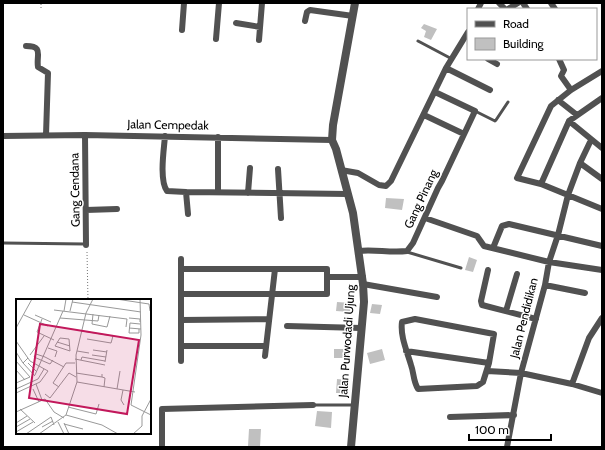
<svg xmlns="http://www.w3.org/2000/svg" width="605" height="450" viewBox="0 0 605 450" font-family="Cabin,sans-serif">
<rect width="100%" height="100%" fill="#fff"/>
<!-- building -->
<path fill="#c0c0c0" d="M424,24L437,29L431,40L424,37L426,31L421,28Z
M386,198L404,199L402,210L385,208Z
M469,257L477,260L473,272L465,270Z
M337,302L351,303L350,312L336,311Z
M372,304L382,305L380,314L370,313Z
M334,349H349V358H334Z
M382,349L385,360L370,364L367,353Z
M337,379L347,380V393H336Z
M317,411L332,412L331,428L315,426Z
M249,429H261L260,447L248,446Z"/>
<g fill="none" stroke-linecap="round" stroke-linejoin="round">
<!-- path -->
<path stroke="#737373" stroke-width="1" stroke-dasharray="1 2" stroke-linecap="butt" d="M41,8V3
M87,252L88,300"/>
<!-- service -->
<path stroke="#515151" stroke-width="3" d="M418,41L452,59
M475,111L495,121L496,120L508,102
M3,243L85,244
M407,252L461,268
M313,405H355"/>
<!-- minor -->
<path stroke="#515151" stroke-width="6" d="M499,3L505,9
M523,3L527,9
M551,3L555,9
M478,9L481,3
M508,9L518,3
M305,21L307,12L310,10L353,16
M236,23L260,27
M182,30L184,3
M216,39L219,3
M259,40L262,3
M26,46C44,46 36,55 38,67L48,73L46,135
M488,59L497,64
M559,59L564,70L561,76L571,90
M446,68L490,90
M602,71L571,90L551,106L517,178L541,184L602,209
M558,100L577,115
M424,115L464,134
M569,121L602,148
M85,135L86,245
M3,136L85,135L332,140
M165,136C164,149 159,180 167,191L186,192
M580,163L602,179
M278,169L281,218
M341,170L358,173L379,185L386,186L391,181L446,68L468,32
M541,184L569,121L602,98
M218,192V137
M248,193L250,168
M86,210L117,209
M188,214L186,192L348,194
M425,218L477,236L484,246L549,262L602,270
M493,248L502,226L509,224L602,246
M358,251C374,249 390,253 407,251L413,243L438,188L442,181L475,111L435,92
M181,259V361
M181,269H327V294H181
M488,270L481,301L482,305L536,319
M327,277H363
M363,284L437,297
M545,285L585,293
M506,311L517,274
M415,319L494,334L489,363L483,382L477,386L418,389C413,381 414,373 411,365C407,351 400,336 402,322Z
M181,320L269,319
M287,326L361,328
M181,346H266
M406,351L489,363
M265,356L275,269
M487,371L521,373L572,384L602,393
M572,384L589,338L602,318
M450,417L514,415
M162,447V409L313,405
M507,447L521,373L545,285L549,262L558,235L568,195L580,163L591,140"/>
<!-- tertiary -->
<path stroke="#515151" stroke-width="8" d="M351,447L364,302L363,284L353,213L336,149L332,140L333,125L355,3"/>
</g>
<g text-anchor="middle" stroke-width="3" stroke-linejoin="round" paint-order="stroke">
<!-- street labels -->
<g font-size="12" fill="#000" stroke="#fff">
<text transform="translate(168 125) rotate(1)" y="4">Jalan Cempedak</text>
<text transform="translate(75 190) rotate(-91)" y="4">Gang Cendana</text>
<text transform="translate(421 199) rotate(-65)" y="4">Gang Pinang</text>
<text transform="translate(524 318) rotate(-76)" y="4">Jalan Pendidikan</text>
<text transform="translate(347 341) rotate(-86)" y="4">Jalan Purwodadi Ujung</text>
</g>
</g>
<!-- overview -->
<g transform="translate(16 299)">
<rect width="135" height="135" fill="#fff"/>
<path fill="none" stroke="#999" stroke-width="1" d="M100,0L133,5L134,12M124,0L125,36L115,106L135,116M56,3L125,13M38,11L111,20L110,28M48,12L50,0M54,12L57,0M77,15L76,25L91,28L94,17M8,16L32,27M19,16L35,23M44,19L82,22L83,16M113,19L124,20V23M26,20L21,33L38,41M0,29L16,0M113,29L125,30M123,30V34H113L114,24L124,25M66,32L97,37L95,44L71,40M44,39L53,40L54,52L39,47ZM0,42L14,62L32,72L24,83L0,94M41,43L54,47M32,49L41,52L39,58M77,51L91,53M61,52L73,54M0,53L7,64L12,59M14,56L28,37M76,56L90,58M18,58L20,55L29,58L48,68M18,58L34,65L37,61M59,60L89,66M65,61L66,58L89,62M0,62L14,78M89,63L91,51M7,64L19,77M12,64L21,73M0,71L9,81M60,74L86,78V75M19,76L47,12M86,78L89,79L88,88M61,83L119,93M0,84L14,78M20,85L26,101M43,88L37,84L50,64H59M0,90L22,80L28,70M17,90L23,103M101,90L104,72M107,91L105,101L108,106M29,95L34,99L53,74L60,78M52,108L80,115L83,105M4,110L19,124M0,113L29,100L38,113L48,119M50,116L86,126L102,135M42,123L48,135M0,124L11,117M48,124L53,135M48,125L67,130M0,128L14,120M26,128L37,122M0,133L17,123M10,135L35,118L38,126M23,135L50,116L61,83L60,56L70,14L77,0M117,135L126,127V117L135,100"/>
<path fill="#c2185b" fill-opacity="0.15" stroke="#c2185b" stroke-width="2" d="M24,25L123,41L111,115L13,99Z"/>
<rect width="135" height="135" fill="none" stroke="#000" stroke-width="2"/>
</g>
<!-- border -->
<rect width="605" height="450" fill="none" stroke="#000000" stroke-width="8"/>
<!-- legend -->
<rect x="467" y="8" width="130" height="52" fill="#ffffff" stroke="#999999"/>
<rect x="475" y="21" width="20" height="6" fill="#515151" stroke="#999999"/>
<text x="503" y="28" font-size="12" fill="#000000">Road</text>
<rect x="475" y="38" width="20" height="12" fill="#c0c0c0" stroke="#999999"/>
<text x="503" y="48" font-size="12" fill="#000000">Building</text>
<!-- scale -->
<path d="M469 434v6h82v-6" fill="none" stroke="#000000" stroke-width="2"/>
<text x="475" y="434" font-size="12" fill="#000000" stroke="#ffffff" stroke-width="3" paint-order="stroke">100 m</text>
</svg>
